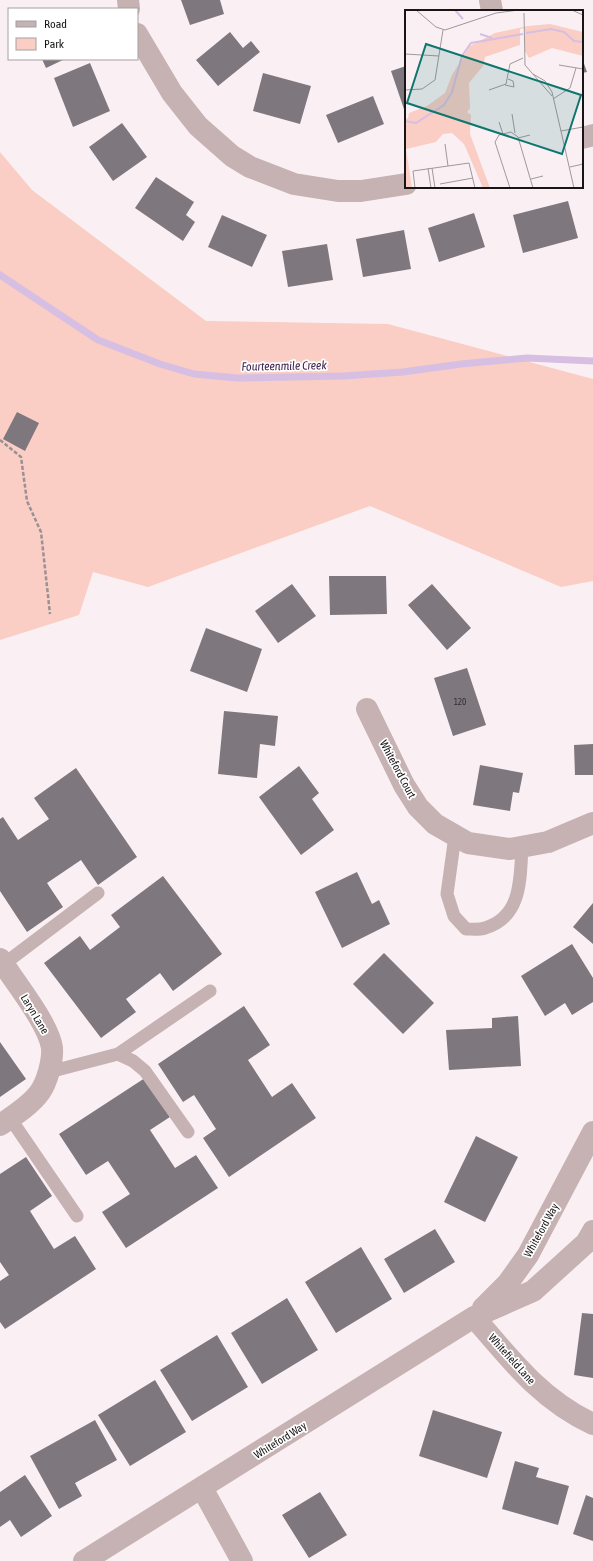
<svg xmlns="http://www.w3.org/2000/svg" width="593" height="1561" viewBox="0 0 593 1561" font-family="'Asap Condensed',sans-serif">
<rect width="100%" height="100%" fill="#faf0f4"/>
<!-- green -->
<path fill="#facdc5" d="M0,152L32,190L206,321L388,324L593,379V581L561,587L370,506L148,587L93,572L79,615L0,640Z"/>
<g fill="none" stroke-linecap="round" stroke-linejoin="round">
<!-- stream -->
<path stroke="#d6bfe2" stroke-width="7" d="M0,275L98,340L160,364L194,374L237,378L343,376L403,372L461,364L527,358L593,361"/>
</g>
<!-- building -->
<path fill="#7e777d" d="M181,0H220L224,14L190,25Z
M230,32L243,48L251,41L260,52L218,86L196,60Z
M582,58L587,72L582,73Z
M42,59H65L46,68Z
M90,63L110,111L73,127L54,78Z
M406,66V115L391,71Z
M263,73L311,86L300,124L253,111Z
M373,96L384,124L338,143L326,115Z
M122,123L147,157L113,181L89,147Z
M156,177L194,202L186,215L195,222L183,241L135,208Z
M568,201L578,238L523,253L513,215Z
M474,213L485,247L439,262L428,228Z
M222,215L267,235L252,267L208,247Z
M404,230L411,269L363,277L356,239Z
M327,244L333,280L288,287L282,251Z
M17,412L39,423L25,451L3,439Z
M329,576H386L387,614L330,615Z
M292,584L316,616L278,643L255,611Z
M432,584L471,628L447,650L408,605Z
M206,628L262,649L247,692L190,671Z
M467,668L486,725L453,736L434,678Z
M224,711L278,716L275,746L260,744L257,778L218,774Z
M593,744V775H575L574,745Z
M480,765L523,773L519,793L513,792L510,811L473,805Z
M299,766L319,793L312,799L334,830L301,855L259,797Z
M76,768L137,857L98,885L81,860L47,883L63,907L27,932L0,891V819L3,817L18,840L49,819L34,798Z
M357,872L372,904L379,900L390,924L342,948L315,892Z
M163,876L222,954L173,991L160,973L126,999L136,1012L101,1038L44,963L80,936L90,950L120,927L111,915Z
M593,903V944L573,927Z
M572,944L593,978V1002L572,1015L565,1003L545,1016L521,976Z
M384,953L434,1003L403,1034L353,984Z
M244,1006L270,1045L248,1060L272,1097L292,1083L316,1118L229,1177L203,1138L216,1129L194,1095L183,1102L158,1064Z
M518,1016L521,1066L449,1070L446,1030L492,1028V1018Z
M0,1042L26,1079L0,1097Z
M148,1076L173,1115L150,1130L175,1168L196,1155L218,1188L126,1248L102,1212L130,1194L108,1161L86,1175L59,1134Z
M476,1136L518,1157L485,1222L444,1202Z
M26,1157L52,1196L30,1211L54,1249L75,1236L96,1269L5,1329L0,1322V1281L9,1275L0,1262V1174Z
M435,1229L455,1262L404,1293L384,1259Z
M361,1247L392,1299L336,1333L305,1282Z
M287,1298L318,1350L262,1384L231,1333Z
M582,1313L593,1314V1378L574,1375Z
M217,1335L248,1387L192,1421L160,1370Z
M155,1380L186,1432L130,1466L98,1415Z
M433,1410L502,1432L487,1478L419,1456Z
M95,1420L117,1460L75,1483L82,1496L59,1509L30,1456Z
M515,1461L539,1468L536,1477L569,1486L558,1525L502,1509Z
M25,1475L52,1516L21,1537L10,1520L0,1527V1492Z
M320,1492L347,1535L309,1558L282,1515Z
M586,1495L593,1498V1541L573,1534Z"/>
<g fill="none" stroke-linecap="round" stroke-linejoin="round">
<!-- path -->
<path stroke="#999194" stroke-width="2.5" stroke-dasharray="4 2" stroke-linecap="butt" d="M0,440L21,457L27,501L41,532L50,614"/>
<!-- lane -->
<path stroke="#c6b1b3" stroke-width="13" d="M455,836L447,894L454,916L466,929C472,929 479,930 485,928C522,917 520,879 522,847
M4,964L98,893
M118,1054L133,1061L145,1071L188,1132
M49,1072L118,1054L210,991
M10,1118L77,1216"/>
<!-- street -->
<path stroke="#c6b1b3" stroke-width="22" d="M128,0L129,9
M490,0L492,11
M137,34L172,93L198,126L232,156L250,167L294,184L338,191H361L406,184
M582,138L593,135
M367,709L404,785L418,807L435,824L468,843L510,849L548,842L593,823
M0,959C14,981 49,1024 52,1048C53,1061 47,1082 40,1092C30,1106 13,1116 0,1125
M483,1308L508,1283L528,1255L593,1132
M474,1317C510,1359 541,1400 593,1424
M202,1488L242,1561
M84,1561L474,1317L533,1291L586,1243L593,1231"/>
</g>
<g text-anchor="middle" stroke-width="3.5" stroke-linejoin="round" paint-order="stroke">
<!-- number labels -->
<g font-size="9" fill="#322e30">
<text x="460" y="705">120</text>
</g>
<!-- street labels -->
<g font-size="11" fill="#191517" stroke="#fff">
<text transform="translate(398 769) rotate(62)" y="4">Whiteford Court</text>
<text transform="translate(35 1014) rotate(59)" y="4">Laryn Lane</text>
<text transform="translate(541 1230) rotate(-61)" y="4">Whiteford Way</text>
<text transform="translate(512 1359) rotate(48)" y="4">Whitefield Lane</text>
<text transform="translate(280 1440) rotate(-32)" y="4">Whiteford Way</text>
</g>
<!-- water labels -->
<g font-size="12" font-style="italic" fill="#3b1d4a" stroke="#fff">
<text transform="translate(284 366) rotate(-1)" y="4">Fourteenmile Creek</text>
</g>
</g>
<!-- overview -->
<g transform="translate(405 10)">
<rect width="178" height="178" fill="#faf0f4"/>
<path d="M145,14L178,22V46L147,38L124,48L120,41V18L115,19V35L80,47L78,56L64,73L65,98L62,102L66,105L65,124L85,178H78L59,134L47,123L38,124L31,132L1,139L7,178H0V109L3,108L4,103L22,96L40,83L47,65L65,36L90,23L123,16Z" fill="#facdc5"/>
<path fill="none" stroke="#d6bfe2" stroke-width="2" d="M50,0L58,9M121,23L146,19L159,22L169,31L178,32M75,24L87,28M0,111L11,113L39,95L47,82L57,46L66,33L118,24"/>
<path fill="none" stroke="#a0989c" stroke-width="1" d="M11,0L31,17L40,20L91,3L114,0M167,0L178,5M119,3L120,55L147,86M0,44L34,46M154,55L178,59M128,64L140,71L147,82L169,178M100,75L109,77L108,71L103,69M0,80L17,79L30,70L38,20M84,80L101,74L105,54L118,48M148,89L165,78L171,58M107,104L110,123M94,112L98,124M156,121L178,117M113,128L125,125M40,134L43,156M165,157L178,154M23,158L26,178M27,158L30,178M126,169L138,166M35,174L68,168M10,178L8,161L64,153L70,178M105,178L90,132L94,125L106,122L113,127L128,178"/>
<path fill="#0f766e" fill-opacity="0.15" stroke="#0f766e" stroke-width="2" d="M21,34L176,85L157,144L2,93Z"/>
<rect width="178" height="178" fill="none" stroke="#191517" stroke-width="2"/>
</g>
<!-- legend -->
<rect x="8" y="8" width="130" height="52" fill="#ffffff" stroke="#a3a1a2"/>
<rect x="16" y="21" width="20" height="6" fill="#c6b1b3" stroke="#a3a1a2"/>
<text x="44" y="28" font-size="12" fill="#191517">Road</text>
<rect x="16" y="38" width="20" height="12" fill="#facdc5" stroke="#a3a1a2"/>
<text x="44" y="48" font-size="12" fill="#191517">Park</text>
</svg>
